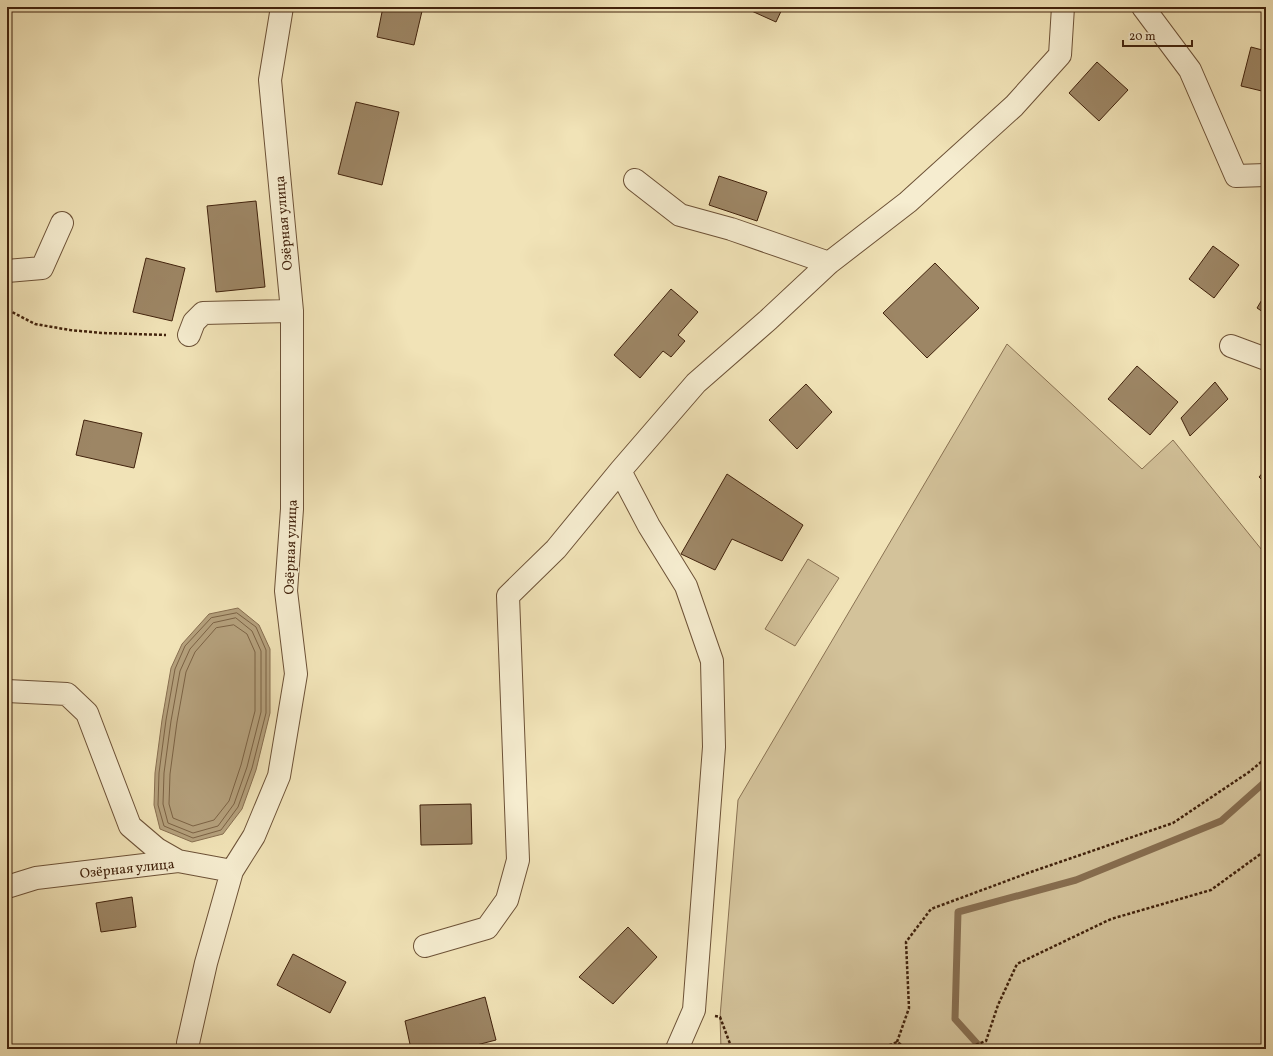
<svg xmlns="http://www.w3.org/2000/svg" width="1273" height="1056" viewBox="0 0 1273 1056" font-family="Vollkorn,serif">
<rect width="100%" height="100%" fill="#f1e3b7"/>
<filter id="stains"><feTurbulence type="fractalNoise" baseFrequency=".005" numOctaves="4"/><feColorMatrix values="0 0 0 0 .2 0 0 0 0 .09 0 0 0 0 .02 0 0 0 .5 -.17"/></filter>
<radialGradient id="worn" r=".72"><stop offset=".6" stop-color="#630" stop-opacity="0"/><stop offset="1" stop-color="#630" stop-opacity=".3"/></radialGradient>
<!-- green -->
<path fill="#d3c29a" stroke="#8a7253" d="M1007,344L1142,469L1173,440L1266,555V1049H721L720,1017L738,800Z
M808,559L839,578L795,646L765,629Z"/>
<!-- water -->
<path fill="#b5a17d" stroke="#876e50" d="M238,608L259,625L270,649V713L256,770L242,809L223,834L192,842L160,829L154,805L155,773L162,720L171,668L182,644L209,614Z"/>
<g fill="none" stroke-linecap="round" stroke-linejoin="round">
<!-- shore -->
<path stroke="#7b6244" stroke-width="1" d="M237,613L256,627L266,650V713L252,768L238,807L221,830L193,838L164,826L158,805L159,773L166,720L175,669L185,646L211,618Z
M236,618L252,631L261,651V712L247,767L234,804L218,826L193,833L168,823L163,804L164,773L171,721L180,671L190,649L213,623Z
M234,625L247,634L255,652V711L241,765L229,801L214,820L193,826L173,818L169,804L170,774L177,722L186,672L195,652L216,628Z"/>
<!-- stream -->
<path stroke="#876e50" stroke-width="7" d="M982,1049L955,1019L958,912L1076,880L1221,821L1266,781"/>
</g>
<!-- building -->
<path fill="#9d8665" stroke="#41220c" d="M383,7H423L414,45L377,37Z
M746,7H783L776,22L745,8Z
M1251,47L1266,51V92L1241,86Z
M1097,62L1128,90L1099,121L1069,93Z
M356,102L399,112L382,185L338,174Z
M719,176L767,192L757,221L709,205Z
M256,201L265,287L216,292L207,206Z
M1213,246L1239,265L1214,298L1189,279Z
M146,258L185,268L172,321L133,312Z
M935,263L979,308L927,358L883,313Z
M671,289L698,312L678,335L685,341L671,357L663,351L640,378L614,355Z
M1266,293V314L1257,308Z
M1137,366L1178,402L1150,435L1108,399Z
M1215,382L1228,399L1190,436L1181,418Z
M806,384L832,412L797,449L769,420Z
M84,420L142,433L134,468L76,455Z
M1266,469V484L1259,477Z
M727,474L803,525L782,561L732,539L715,570L681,554Z
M471,804L472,844L421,845L420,805Z
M132,897L136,927L101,932L96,903Z
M628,927L657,957L613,1004L579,977Z
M293,954L346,982L330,1013L277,985Z
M485,997L496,1040L461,1049H411L405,1021Z"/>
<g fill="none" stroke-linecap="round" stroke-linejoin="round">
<defs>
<path id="minor" d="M1143,7L1190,70L1236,176L1266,175
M635,180L680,215L731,229L829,263
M7,271L42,268L62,223
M189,335L194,322L203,313L292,311
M1231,346L1266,359
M620,471L649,526L686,586L712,661L714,747L694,1010L677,1049
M7,691L67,694L87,713L130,826L157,849L178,861
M7,887L36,878L178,861L232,871
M425,946L487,928L507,900L518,860L508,596L556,549L620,471L696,383L768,320L829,263L908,202L1014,106L1060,55L1063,7
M189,1049L188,1043L206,963L232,871L254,836L279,776L296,674L286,591L292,509V311L270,80L282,7"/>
</defs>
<!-- minor casing -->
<use href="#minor" stroke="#6d5237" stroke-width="24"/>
<!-- path -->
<path stroke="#41220c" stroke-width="2.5" stroke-dasharray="3 2" stroke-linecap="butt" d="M7,304L12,312L35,324L70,330L102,333L166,335
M715,1016L720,1017L732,1049
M897,1042L909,1008L906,942L931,909L1028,873L1173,823L1249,772L1266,758
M880,1049L897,1042L908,1049
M967,1049L970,1047L986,1041L998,1005L1017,964L1111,919L1211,890L1266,850"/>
<!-- minor -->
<use href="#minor" stroke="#f6edd0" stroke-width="22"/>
</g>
<g text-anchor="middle" stroke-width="3" stroke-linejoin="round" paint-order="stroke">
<!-- street labels -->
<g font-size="14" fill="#41220c" stroke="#f6edd0">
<text transform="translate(283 223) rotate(-95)" y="5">Озёрная улица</text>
<text transform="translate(290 547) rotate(-88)" y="5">Озёрная улица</text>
<text transform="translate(127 868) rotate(-6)" y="5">Озёрная улица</text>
</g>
</g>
<!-- margin -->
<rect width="1273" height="1056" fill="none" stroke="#f1e3b7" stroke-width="24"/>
<rect x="8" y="8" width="1257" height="1040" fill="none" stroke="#41220c" stroke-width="2"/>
<rect x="12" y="12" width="1249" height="1032" fill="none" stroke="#41220c"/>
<!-- scale -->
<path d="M1123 40v6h69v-6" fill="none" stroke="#41220c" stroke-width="2"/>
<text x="1129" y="40" font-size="12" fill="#41220c" stroke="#f6edd0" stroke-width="3" paint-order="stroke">20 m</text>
<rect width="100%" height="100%" filter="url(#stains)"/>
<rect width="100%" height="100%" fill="url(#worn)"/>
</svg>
